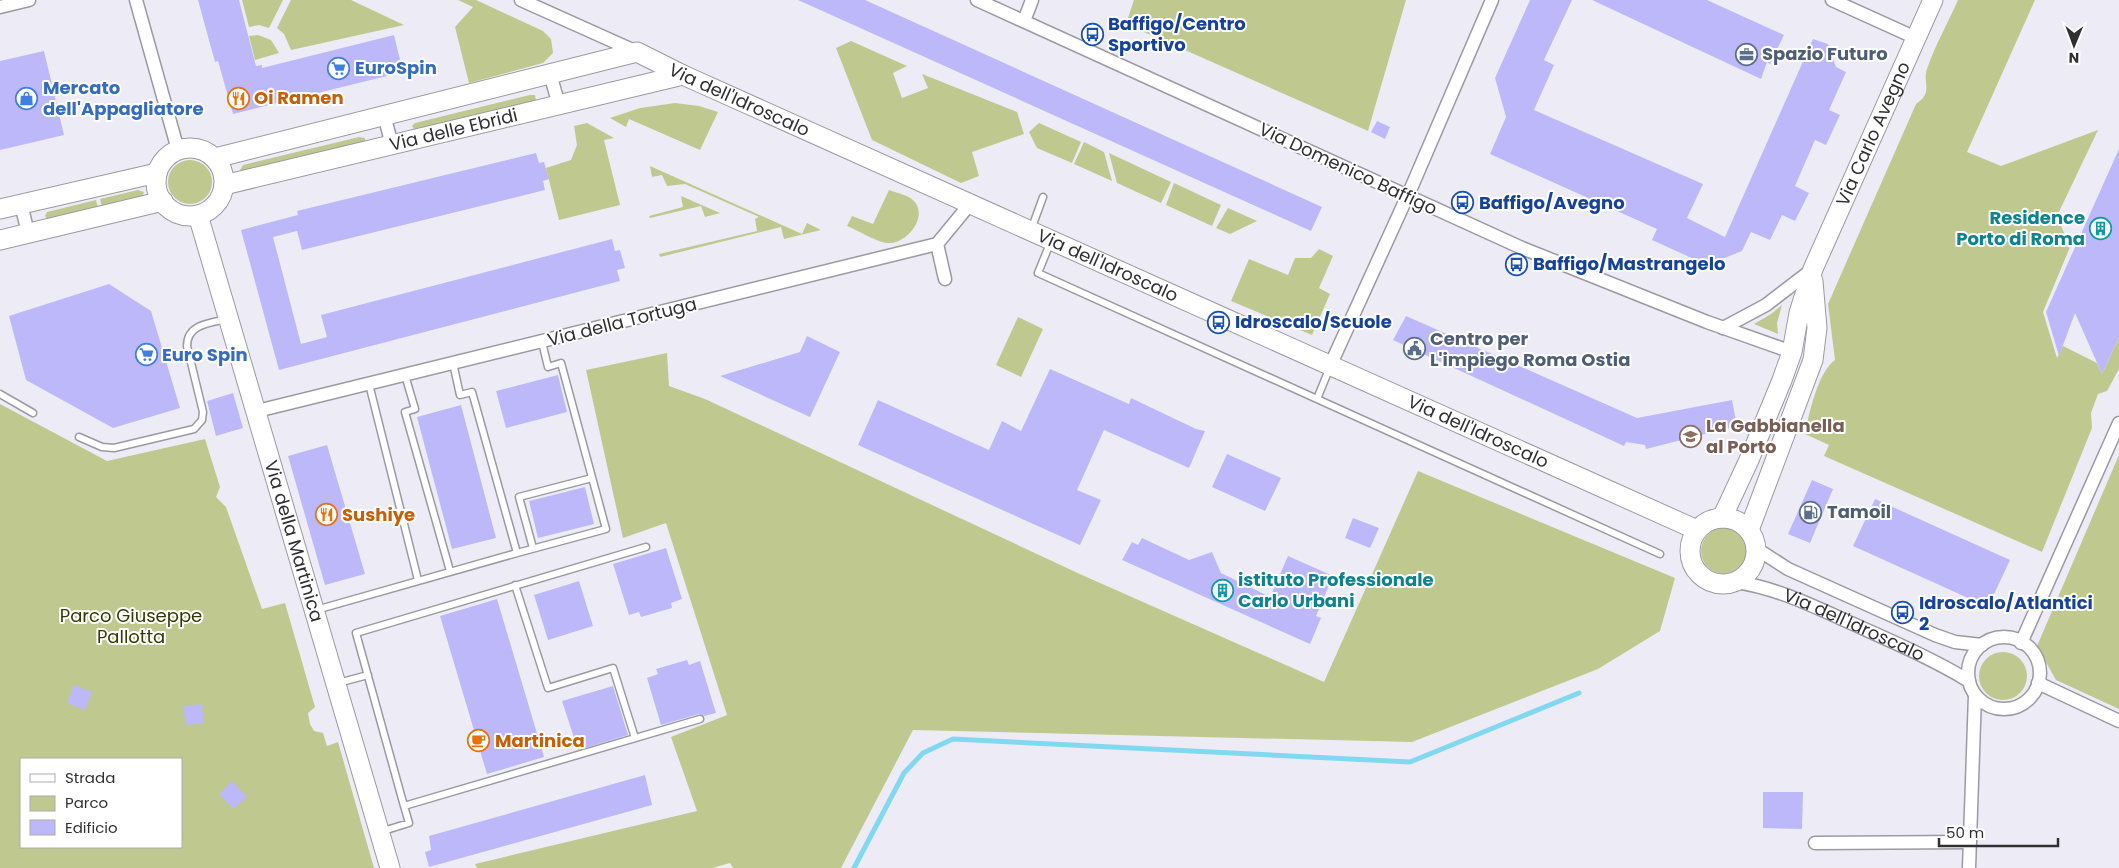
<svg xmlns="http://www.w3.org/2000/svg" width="2119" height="868" viewBox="0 0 2119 868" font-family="Poppins,sans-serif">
<rect width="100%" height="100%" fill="#edecf6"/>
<!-- green -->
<path fill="#bfc98f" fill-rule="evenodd" d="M242,0H283L269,28L259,25L249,27Z
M291,0H351L404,25L291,50L284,34L277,28Z
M458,0H476L543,31L551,39L553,53L543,63L469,83L455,27L473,7Z
M1134,0H1406L1368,131L1126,24Z
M1958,0H2035L1967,152L2001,166L2098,130L2057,216L2070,247L2043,312L2057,358L2063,346L2097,363L2102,374L2119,337V369L2107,391L2098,394L2091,413L2092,428L2042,552L1824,456L1829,445L1805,434C1809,413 1818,372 1835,360L1828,304L1916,104C1934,92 1922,83 1927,69C1935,45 1948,23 1958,0Z
M258,35L271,40L279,53L255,60L249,36Z
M851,41L907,66L893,73L902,98L928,88L922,74L1017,112L1024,134L972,152L979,176L961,183L872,140L836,48Z
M530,95H535L536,101L415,131L412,126L415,123Z
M675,103L699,106L718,112L700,150L629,119L626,127L610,118L640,108Z
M587,123L614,138L604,140L620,205L559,220L546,168L571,160L577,145L574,126Z
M1039,123L1081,142L1072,163L1037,148L1029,132Z
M359,137L365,138V142L241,172L240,170L243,165Z
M1084,142L1104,152L1112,181L1074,164Z
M1109,153L1171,182L1161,203L1117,183Z
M168 182a22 22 0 1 1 44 0a22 22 0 1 1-44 0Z
M650,166L802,234L807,223L821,230L784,239L781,227L660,257L659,254L757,231L755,219L759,217L685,184L667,186L662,175L652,177Z
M1174,183L1221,205L1212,226L1166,205Z
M138,190L144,192L142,197L102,207L100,199Z
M889,190C897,193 909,195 914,201C929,217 906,245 887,243C877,242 857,230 847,226L852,216L873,224Z
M681,196L720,213L705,217L701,206L650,218L649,216L683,207Z
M96,200L98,208L48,220L45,216L47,212Z
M1228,208L1257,221L1230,234L1216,228Z
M1319,249L1333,256L1319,288L1330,294L1312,335L1231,301L1249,259L1288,275L1295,258H1311Z
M1782,305L1777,323L1778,334L1754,324L1771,314Z
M1018,317L1043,329L1021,377L996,365Z
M667,353L669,386L705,399L1082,575L1324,682L1418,471L1675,578L1660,631L1598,669L1412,742L913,730L841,868H733L730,863L712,868H477L475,864L697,811L671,737L727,715L666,523L623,538L586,370Z
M0,404L107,461L205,439L220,487L216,497L226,507L262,609L285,603L315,707L308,713L310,724L314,731L323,733L327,746L338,742L374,868H0ZM21,759H181V847H21Z
M2119,455V709L2056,680L2037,646Z
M1701 551a23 23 0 1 1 46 0a23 23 0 1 1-46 0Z
M1979 676a24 24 0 1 1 48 0a24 24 0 1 1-48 0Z"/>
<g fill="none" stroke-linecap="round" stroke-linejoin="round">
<!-- stream -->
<path stroke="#82d7f1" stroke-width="5" d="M854,868L904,773L923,753L953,739L1410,762L1579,693"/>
</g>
<!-- building -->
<path fill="#bdb8f9" d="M198,0H239L256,66L262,65V68L394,35L403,72L233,114L218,61L215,62Z
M798,0H865L1322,207L1311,231Z
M1530,0H1572L1544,60L1554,65L1534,110L1703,184L1687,218L1725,237L1813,39L1828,44L1836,67L1846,72L1829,110L1840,115L1826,145L1815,140L1795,186L1809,193L1795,221L1782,215L1770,240L1751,232L1742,251L1707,265L1652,240L1657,229L1490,154L1506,117L1495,78Z
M1592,0H1707L1784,35L1770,64L1767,62L1761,79Z
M44,51L64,135L0,150V61Z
M1377,121L1390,127L1385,139L1371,132Z
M2119,149V337L2102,374L2075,313L2059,356L2046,312Z
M536,153L539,163L544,162L549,179L543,181L545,190L302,250L297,231L273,237L301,344L327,337L321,315L612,239L615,251L620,250L625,268L617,270L620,281L279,370L241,230L298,215L297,211Z
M109,284L151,311L180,408L113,428L26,380L9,316Z
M1406,316L1637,418L1732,400L1737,426L1646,449L1645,445L1626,442L1624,446L1393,340Z
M807,336L840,352L810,417L720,376L800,352Z
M1050,369L1129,404L1131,398L1196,429L1205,431L1189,468L1104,430L1077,490L1101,500L1080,545L858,445L878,400L989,450L1002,421L1021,431Z
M558,375L567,412L506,428L496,391Z
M233,393L243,428L216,436L207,401Z
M461,405L496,538L452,549L417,417Z
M327,445L365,574L325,585L288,456Z
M1227,454L1281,478L1265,511L1212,487Z
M1812,480L1833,489L1810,543L1788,534Z
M585,487L594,524L538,538L529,501Z
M1875,499L2010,560L1988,607L1853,546Z
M1353,518L1379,528L1370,548L1345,538Z
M1142,538L1189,560L1212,552L1221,573L1270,597L1288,556L1333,576L1316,616L1321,618L1310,644L1122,560L1132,542L1138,545Z
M666,548L682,599L671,603L672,608L641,617L639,612L629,615L613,564Z
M579,581L593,626L548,640L534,595Z
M497,599L544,757L487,774L440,616Z
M687,660L689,665L700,661L716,713L704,716L699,714L661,725L647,678L658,674L656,669Z
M74,685L92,692L85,710L67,703Z
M613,686L628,735L578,750L562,701Z
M202,704L204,723L186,725L183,706Z
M645,775L652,805L429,867L425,852L431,850L429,836Z
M232,781L247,797L233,809L219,794Z
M1763,792H1803L1802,829L1763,828Z"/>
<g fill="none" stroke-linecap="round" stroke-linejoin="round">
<defs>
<path id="lane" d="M1031,230L1043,197
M1051,241L1038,273L1660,554
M405,375L415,409L405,412L450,571
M369,384L418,580
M0,394L33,413
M1317,399L1330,367
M79,437L102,447L114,448L194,429L202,420L203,412L187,346C187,324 210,323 227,319
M533,548L519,497L592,478
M517,553L606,529L561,363L548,367L542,342
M515,585L548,688L613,668L635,738
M316,610L517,553L472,392L460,395L453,363
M338,683L368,675
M404,806L356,633L646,547
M380,832L409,823L404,806L700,719"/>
<g id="street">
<path d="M136,0L178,150"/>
<path d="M521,0L637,52"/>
<path d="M977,0L1522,248L1707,322L1792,352"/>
<path d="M1832,0L1916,38"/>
<path d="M0,7L29,0"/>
<path d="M1024,21L1032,0"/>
<path d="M550,74L559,105"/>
<path d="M384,115L392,145"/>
<path d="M21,204L28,233"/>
<path d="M937,244L945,279"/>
<path d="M1723,328L1766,305L1813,269"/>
<path d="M1330,366L1412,186L1492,0"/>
<path d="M257,411L937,244L970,204"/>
<path d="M1757,549L1788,569L1935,635L1955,642L1982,645"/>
<path id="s1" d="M1736,582C1777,588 1813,606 1851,623C1891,641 1931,658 1969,681"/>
<circle cx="2004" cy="673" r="36"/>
<path d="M2021,643L2119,423"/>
<path d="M2038,683L2119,721"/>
<path d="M1815,843L1970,842"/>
<path d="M1969,868L1975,695"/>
</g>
<g id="secondary">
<circle cx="190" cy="182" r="34"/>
<path id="s2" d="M215,158L637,52L683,75L1697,530"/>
<path id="s3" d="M224,185L683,75"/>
<path d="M0,209L157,173"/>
<path id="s4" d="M198,215L390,868"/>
<path d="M0,240L163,201"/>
<circle cx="1723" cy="551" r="33"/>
<path id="s5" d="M1722,518L1749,460L1782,380L1792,352L1799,313L1813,269L1933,0"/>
<path d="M1749,530L1813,360L1817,328L1813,281"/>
</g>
</defs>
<!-- lane casing -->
<use href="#lane" stroke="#9a9aa2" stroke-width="9"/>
<!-- street casing -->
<use href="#street" stroke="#9a9aa2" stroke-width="15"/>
<!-- secondary casing -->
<use href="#secondary" stroke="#9a9aa2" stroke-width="21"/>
<!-- lane -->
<use href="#lane" stroke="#fff" stroke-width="6"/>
<!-- street -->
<use href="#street" stroke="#fff" stroke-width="12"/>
<!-- secondary -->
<use href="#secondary" stroke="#fff" stroke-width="19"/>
</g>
<!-- icons -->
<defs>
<symbol id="bus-ring" viewBox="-11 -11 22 22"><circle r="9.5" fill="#fff" stroke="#1a4fb4" stroke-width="1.5"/><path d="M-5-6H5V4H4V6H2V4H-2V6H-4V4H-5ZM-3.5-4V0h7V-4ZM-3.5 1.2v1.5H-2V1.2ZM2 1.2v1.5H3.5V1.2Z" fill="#1a4fb4"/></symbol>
<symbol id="office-ring" viewBox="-11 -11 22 22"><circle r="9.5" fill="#fff" stroke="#5c6f8a" stroke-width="1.5"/><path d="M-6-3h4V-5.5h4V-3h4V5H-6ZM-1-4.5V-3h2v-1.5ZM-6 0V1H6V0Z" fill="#5c6f8a"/></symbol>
<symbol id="supermarket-ring" viewBox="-11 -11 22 22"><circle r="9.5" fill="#fff" stroke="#3f7fe0" stroke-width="1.5"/><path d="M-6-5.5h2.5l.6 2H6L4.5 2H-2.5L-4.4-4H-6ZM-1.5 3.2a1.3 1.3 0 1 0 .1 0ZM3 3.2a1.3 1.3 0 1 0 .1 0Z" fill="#3f7fe0"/></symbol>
<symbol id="shop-ring" viewBox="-11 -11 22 22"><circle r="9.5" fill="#fff" stroke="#3f7fe0" stroke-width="1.5"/><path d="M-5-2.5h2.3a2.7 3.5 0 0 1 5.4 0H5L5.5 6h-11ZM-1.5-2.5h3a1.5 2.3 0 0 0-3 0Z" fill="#3f7fe0"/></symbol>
<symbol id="restaurant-ring" viewBox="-11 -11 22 22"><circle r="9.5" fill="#fff" stroke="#e8710a" stroke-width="1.5"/><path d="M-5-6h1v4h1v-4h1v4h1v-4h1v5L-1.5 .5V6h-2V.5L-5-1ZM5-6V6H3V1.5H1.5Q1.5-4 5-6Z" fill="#e8710a"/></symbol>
<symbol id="building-ring" viewBox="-11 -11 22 22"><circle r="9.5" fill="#fff" stroke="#0f9aa8" stroke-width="1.5"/><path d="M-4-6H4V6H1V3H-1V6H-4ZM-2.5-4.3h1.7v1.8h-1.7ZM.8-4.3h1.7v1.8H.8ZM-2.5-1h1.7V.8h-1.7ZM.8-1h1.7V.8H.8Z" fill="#0f9aa8"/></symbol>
<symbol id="civic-ring" viewBox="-11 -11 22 22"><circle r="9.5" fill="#fff" stroke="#5c6f8a" stroke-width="1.5"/><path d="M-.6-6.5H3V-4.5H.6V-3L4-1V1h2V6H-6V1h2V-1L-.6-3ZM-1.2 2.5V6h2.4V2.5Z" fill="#5c6f8a"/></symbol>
<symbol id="school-ring" viewBox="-11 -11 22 22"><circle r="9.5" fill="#fff" stroke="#8d6e63" stroke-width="1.5"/><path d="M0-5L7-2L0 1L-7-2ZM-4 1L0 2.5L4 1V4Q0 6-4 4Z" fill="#8d6e63"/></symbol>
<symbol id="fuel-ring" viewBox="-11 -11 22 22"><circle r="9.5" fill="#fff" stroke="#5c6f8a" stroke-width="1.5"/><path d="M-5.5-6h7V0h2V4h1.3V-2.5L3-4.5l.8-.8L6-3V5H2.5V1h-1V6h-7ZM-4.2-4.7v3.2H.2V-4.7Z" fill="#5c6f8a"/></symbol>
<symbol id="cafe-ring" viewBox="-11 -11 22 22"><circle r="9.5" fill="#fff" stroke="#e8710a" stroke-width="1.5"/><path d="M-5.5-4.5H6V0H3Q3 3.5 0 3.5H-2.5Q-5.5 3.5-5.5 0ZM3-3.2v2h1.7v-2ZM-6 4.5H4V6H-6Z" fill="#e8710a"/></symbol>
</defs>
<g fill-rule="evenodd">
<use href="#bus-ring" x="1080" y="22" width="25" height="25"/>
<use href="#office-ring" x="1734" y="42" width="25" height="25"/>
<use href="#supermarket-ring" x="326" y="56" width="25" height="25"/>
<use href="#shop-ring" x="14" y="86" width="25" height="25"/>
<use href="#restaurant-ring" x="226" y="86" width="25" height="25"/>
<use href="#bus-ring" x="1450" y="190" width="25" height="25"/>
<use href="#building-ring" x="2088" y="216" width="25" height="25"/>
<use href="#bus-ring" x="1504" y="252" width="25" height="25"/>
<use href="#bus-ring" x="1206" y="310" width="25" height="25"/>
<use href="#civic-ring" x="1402" y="336" width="25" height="25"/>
<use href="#supermarket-ring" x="134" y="342" width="25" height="25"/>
<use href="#school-ring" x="1678" y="424" width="25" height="25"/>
<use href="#fuel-ring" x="1798" y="500" width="25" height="25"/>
<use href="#restaurant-ring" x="314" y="502" width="25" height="25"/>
<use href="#building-ring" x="1210" y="578" width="25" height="25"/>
<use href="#bus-ring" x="1890" y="600" width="25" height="25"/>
<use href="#cafe-ring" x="466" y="728" width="25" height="25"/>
</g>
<g text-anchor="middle" stroke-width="4" stroke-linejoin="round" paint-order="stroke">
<!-- transit labels -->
<g font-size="18" font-weight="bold" fill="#164399" stroke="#fff" text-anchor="start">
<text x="1108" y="30">Baffigo/Centro<tspan x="1108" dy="21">Sportivo</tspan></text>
<text x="1479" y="209">Baffigo/Avegno</text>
<text x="1533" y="270">Baffigo/Mastrangelo</text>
<text x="1235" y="328">Idroscalo/Scuole</text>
<text x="1919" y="609">Idroscalo/Atlantici<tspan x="1919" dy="21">2</tspan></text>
</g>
<!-- service labels -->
<g font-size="18" font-weight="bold" fill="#4e5e75" stroke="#fff" text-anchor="start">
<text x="1762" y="60">Spazio Futuro</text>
<text x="1430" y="345">Centro per<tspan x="1430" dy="21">L'impiego Roma Ostia</tspan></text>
<text x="1827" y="518">Tamoil</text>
</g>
<!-- shop labels -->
<g font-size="18" font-weight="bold" fill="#366cbe" stroke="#fff" text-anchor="start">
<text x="355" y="74">EuroSpin</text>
<text x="43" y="94">Mercato<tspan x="43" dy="21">dell'Appagliatore</tspan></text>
<text x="162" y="361">Euro Spin</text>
</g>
<!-- food labels -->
<g font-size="18" font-weight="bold" fill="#c56008" stroke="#fff" text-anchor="start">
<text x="254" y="104">Oi Ramen</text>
<text x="342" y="521">Sushiye</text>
<text x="495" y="747">Martinica</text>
</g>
<!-- street labels -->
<g font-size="18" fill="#303033" stroke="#fff">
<text dy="6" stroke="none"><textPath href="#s2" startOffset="548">Via dell'Idroscalo</textPath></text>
<text dy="6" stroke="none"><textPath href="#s3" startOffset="236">Via delle Ebridi</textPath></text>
<text dy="6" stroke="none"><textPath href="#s5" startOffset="414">Via Carlo Avegno</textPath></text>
<text transform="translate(1348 169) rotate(25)" y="6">Via Domenico Baffigo</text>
<text dy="6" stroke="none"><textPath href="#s2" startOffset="952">Via dell'Idroscalo</textPath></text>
<text transform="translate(622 322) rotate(-14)" y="6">Via della Tortuga</text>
<text dy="6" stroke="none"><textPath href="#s2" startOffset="1358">Via dell'Idroscalo</textPath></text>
<text dy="6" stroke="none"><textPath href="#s4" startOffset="340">Via della Martinica</textPath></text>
<text dy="6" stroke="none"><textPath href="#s1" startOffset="126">Via dell'Idroscalo</textPath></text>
</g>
<!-- culture labels -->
<g font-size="18" font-weight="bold" fill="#0d838f" stroke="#fff" text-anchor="end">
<text x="2085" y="224">Residence<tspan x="2085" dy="21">Porto di Roma</tspan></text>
<text x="1238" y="586" text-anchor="start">istituto Professionale<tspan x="1238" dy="21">Carlo Urbani</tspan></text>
</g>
<!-- education labels -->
<g font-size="18" font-weight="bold" fill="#785e54" stroke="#fff" text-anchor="start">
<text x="1706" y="432">La Gabbianella<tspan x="1706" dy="21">al Porto</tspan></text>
</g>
<!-- park labels -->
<g font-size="18" fill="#343a04" stroke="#fff">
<text x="131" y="622">Parco Giuseppe<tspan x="131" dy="21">Pallotta</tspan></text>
</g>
</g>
<!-- legend -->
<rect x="20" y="758" width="162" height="90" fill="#ffffff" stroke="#acacad"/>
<rect x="30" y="774" width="25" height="8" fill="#ffffff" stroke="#acacad"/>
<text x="65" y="783" font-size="15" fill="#303033">Strada</text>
<rect x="30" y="796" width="25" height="15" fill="#bfc98f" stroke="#acacad"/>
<text x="65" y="808" font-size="15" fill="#303033">Parco</text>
<rect x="30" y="820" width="25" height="15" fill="#bdb8f9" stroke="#acacad"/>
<text x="65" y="833" font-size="15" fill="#303033">Edificio</text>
<!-- north arrow -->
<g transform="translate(2074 45) rotate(181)" stroke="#ffffff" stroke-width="4" paint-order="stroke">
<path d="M0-4L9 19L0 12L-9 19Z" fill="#303033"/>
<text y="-8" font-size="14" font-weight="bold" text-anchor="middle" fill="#303033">N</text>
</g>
<!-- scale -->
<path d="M1939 838v8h119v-8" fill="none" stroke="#303033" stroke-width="2.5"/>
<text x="1946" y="838" font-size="15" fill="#303033" stroke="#ffffff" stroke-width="4" paint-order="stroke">50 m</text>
</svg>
